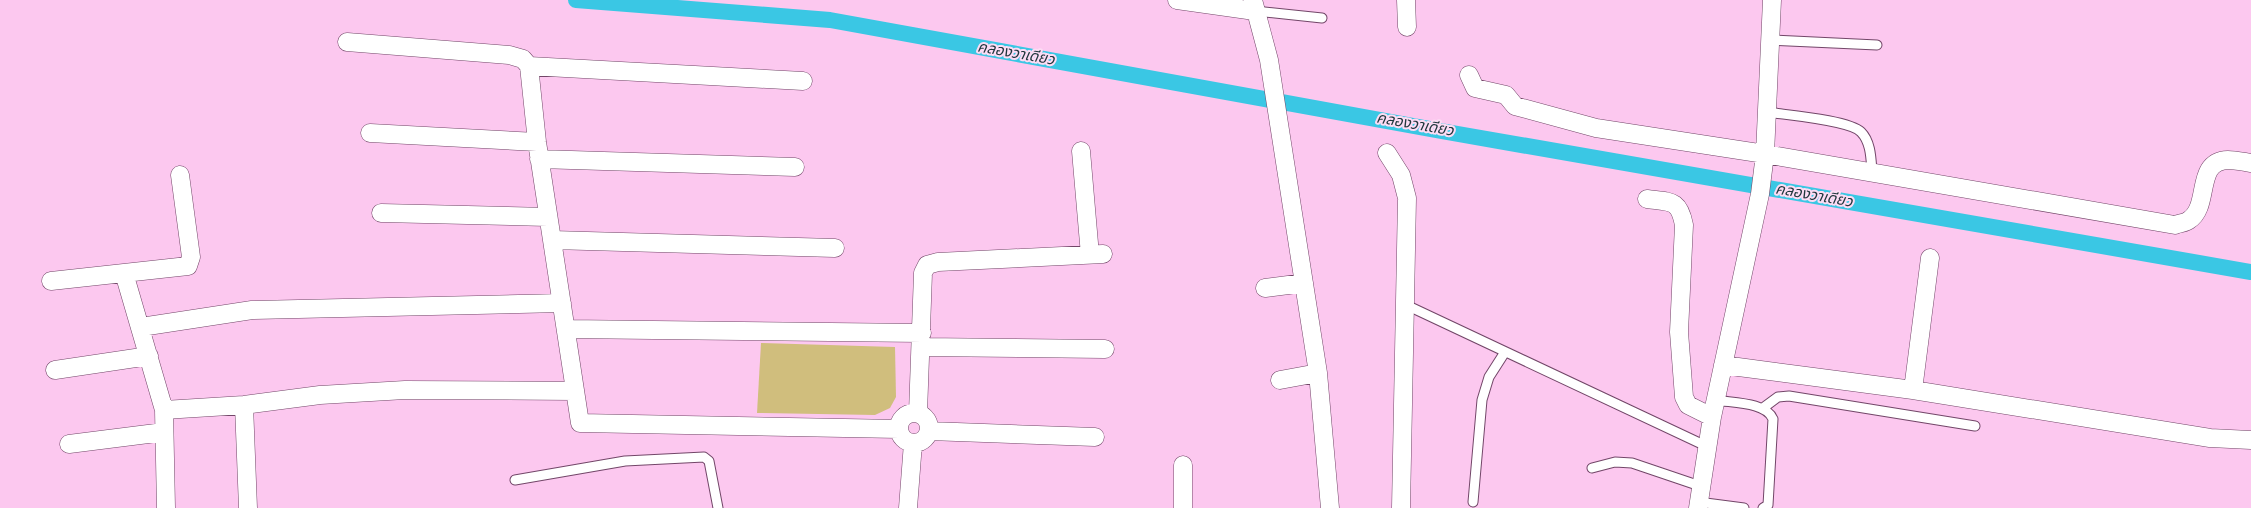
<svg xmlns="http://www.w3.org/2000/svg" width="2251" height="508" viewBox="0 0 2251 508" font-family="'Open Sans','Noto Sans Thai',sans-serif">
<rect width="100%" height="100%" fill="#fcc8ef"/>
<!-- green -->
<path fill="#d0be7d" d="M761,343L895,347L896,397L890,408L875,415L757,413Z"/>
<g fill="none" stroke-linecap="round" stroke-linejoin="round">
<!-- canal -->
<path stroke="#3ac7e4" stroke-width="16" d="M576,0L830,20L1441,131L2251,272"/>
<defs>
<path id="lane" d="M1255,11L1322,18
M1770,40L1877,45
M1767,112C1786,115 1849,120 1861,132C1871,142 1871,159 1872,172
M1404,304L1706,446
M1716,400C1732,403 1766,402 1773,419L1768,505L1763,508
M1763,408L1778,397L1789,396L1975,426
M1592,468L1615,462L1632,463L1700,486
M515,480L625,461L704,457L709,461L718,508
M1473,502L1482,400L1489,377L1505,352
M1698,502L1744,508"/>
<path id="street" d="M1177,0L1255,11
M1253,0L1269,60L1318,373L1330,508
M1406,0L1407,27
M347,42L509,55L523,59L529,66L537,142L580,423L899,429
M529,66L803,81
M1469,75L1475,88L1506,95L1515,106L1596,128L1765,154L2175,225C2179,223 2186,223 2189,220C2211,206 2194,161 2228,160C2235,160 2244,162 2251,163
M370,133L537,142
M1081,151L1090,255
M1387,153L1401,175L1407,198L1401,508
M539,159L795,167
M1647,199C1671,202 1679,199 1684,225L1679,332L1684,397L1688,405L1712,417
M381,213L548,217
M552,240L835,248
M124,273L164,410L166,508
M51,281L188,266L191,257L180,175
M1265,288L1304,283
M141,327L252,310L562,303
M566,329L922,333
M921,347L1105,349
M1723,365L1913,390L1930,258
M55,370L149,356
M1280,380L1318,373
M1913,390L2210,438L2251,440
M244,405L248,508
M164,410L244,405L320,395L405,390L575,391
M899 428a15 15 0 1 1 30 0a15 15 0 1 1-30 0Z
M918,413L923,273L927,265L938,262L1103,254
M929,431L1095,437
M69,444L164,432
M1183,465V508
M908,508L913,443
M1698,508L1712,417L1760,194L1765,154L1772,0"/>
</defs>
<!-- lane casing -->
<use href="#lane" stroke="#724668" stroke-width="11"/>
<!-- street casing -->
<use href="#street" stroke="#724668" stroke-width="19"/>
<!-- lane -->
<use href="#lane" stroke="#fff" stroke-width="9"/>
<!-- street -->
<use href="#street" stroke="#fff" stroke-width="18"/>
</g>
<g text-anchor="middle" stroke-width="4" stroke-linejoin="round" paint-order="stroke">
<!-- water labels -->
<g font-size="15" font-style="italic" fill="#20373d" stroke="#fcdcf4">
<text transform="translate(1016 53) rotate(10)" y="5">คลองวาเดียว</text>
<text transform="translate(1415 124) rotate(10)" y="5">คลองวาเดียว</text>
<text transform="translate(1814 195) rotate(10)" y="5">คลองวาเดียว</text>
</g>
</g>
</svg>
